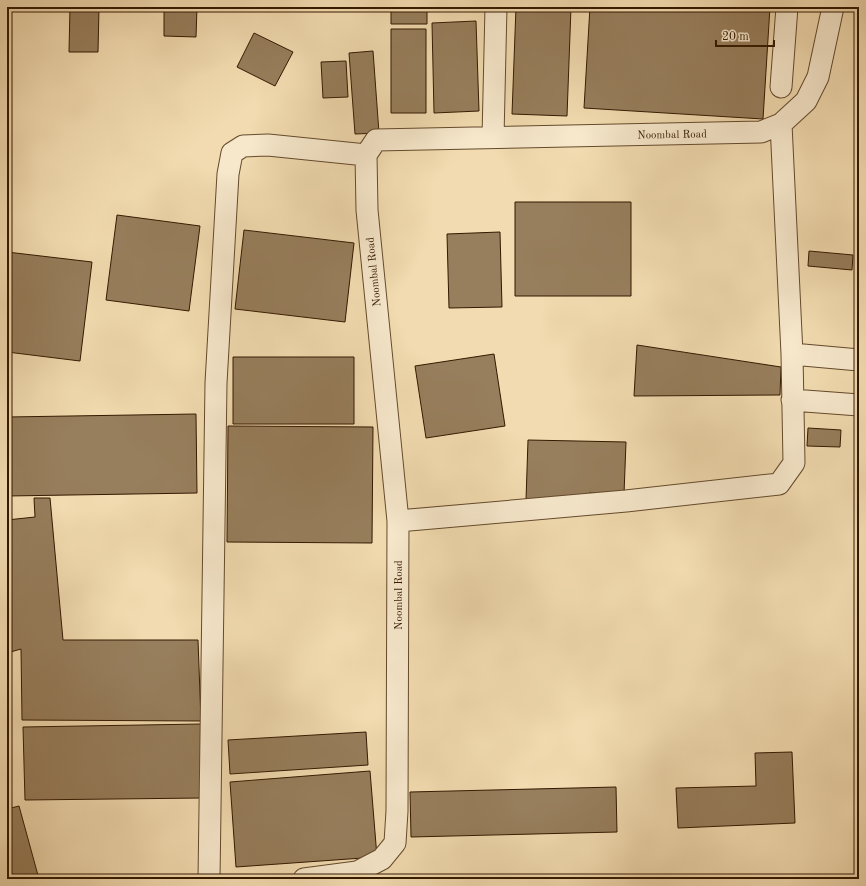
<svg xmlns="http://www.w3.org/2000/svg" width="866" height="886" viewBox="0 0 866 886" font-family="'Old Standard TT',serif">
<rect width="100%" height="100%" fill="#f2dbb0"/>
<filter id="stains"><feTurbulence type="fractalNoise" baseFrequency=".005" numOctaves="4"/><feColorMatrix values="0 0 0 0 .2 0 0 0 0 .09 0 0 0 0 .02 0 0 0 .5 -.17"/></filter>
<radialGradient id="worn" r=".72"><stop offset=".6" stop-color="#630" stop-opacity="0"/><stop offset="1" stop-color="#630" stop-opacity=".3"/></radialGradient>
<!-- building -->
<path fill="#977e5c" stroke="#341900" d="M70,7H99L98,52H69Z
M164,7H197L196,37L164,36Z
M391,7H427V24H391Z
M516,7H571L567,116L512,114Z
M590,7H770L763,119L584,108Z
M476,21L479,111L434,113L432,23Z
M391,29H426V113H391Z
M254,33L293,52L275,86L237,67Z
M373,51L379,133L355,134L349,53Z
M346,61L348,97L323,98L321,62Z
M515,202H631V296H515Z
M117,215L200,226L189,311L106,300Z
M244,230L354,243L345,322L235,309Z
M500,232L502,307L449,308L447,234Z
M809,251L853,255L852,270L808,266Z
M7,252L92,262L80,361L7,352Z
M637,345L781,367L780,395L634,396Z
M494,354L505,426L426,438L415,366Z
M233,357H354V424H233Z
M196,414L197,493L7,496V417Z
M857,424H859V444H855Z
M228,426L373,427L372,543L227,542Z
M808,428L841,430L840,447L807,446Z
M528,440L626,442L624,494L589,493V499L526,500Z
M34,498H50L63,640H198L201,721L22,720L21,649L7,653V520L35,517Z
M201,724L202,798L25,800L23,727Z
M366,732L368,765L230,774L228,740Z
M792,752L795,823L678,828L676,788L756,786L755,753Z
M370,771L377,857L236,867L230,782Z
M616,787L617,832L411,837L410,792Z
M19,806L39,879H7V809Z"/>
<g fill="none" stroke-linecap="round" stroke-linejoin="round">
<defs>
<path id="minor" d="M781,87L787,7
M493,137L496,7
M792,354L859,360
M792,400L859,405
M398,521L626,501L779,484L794,463L792,354L781,124
M209,879L216,383L228,174L232,153L243,146L268,145L366,155
M304,879L357,872L382,859L395,843L397,811L398,521L367,210L366,155L376,140L761,132L781,124L806,101L818,77L833,7"/>
</defs>
<!-- minor casing -->
<use href="#minor" stroke="#644a2c" stroke-width="23"/>
<!-- minor -->
<use href="#minor" stroke="#f7e8cc" stroke-width="21"/>
</g>
<g text-anchor="middle" stroke-width="4" stroke-linejoin="round" paint-order="stroke">
<!-- street labels -->
<g font-size="11" fill="#341900" stroke="#f7e8cc">
<text transform="translate(672 134) rotate(-1)" y="4">Noombal Road</text>
<text transform="translate(373 272) rotate(-96)" y="4">Noombal Road</text>
<text transform="translate(398 595) rotate(-90)" y="4">Noombal Road</text>
</g>
</g>
<!-- margin -->
<rect width="866" height="886" fill="none" stroke="#f2dbb0" stroke-width="24"/>
<rect x="8" y="8" width="850" height="870" fill="none" stroke="#341900" stroke-width="2"/>
<rect x="12" y="12" width="842" height="862" fill="none" stroke="#341900"/>
<!-- scale -->
<path d="M716 40v6h58v-6" fill="none" stroke="#341900" stroke-width="2"/>
<text x="722" y="40" font-size="12" fill="#341900" stroke="#f7e8cc" stroke-width="3" paint-order="stroke">20 m</text>
<rect width="100%" height="100%" filter="url(#stains)"/>
<rect width="100%" height="100%" fill="url(#worn)"/>
</svg>
